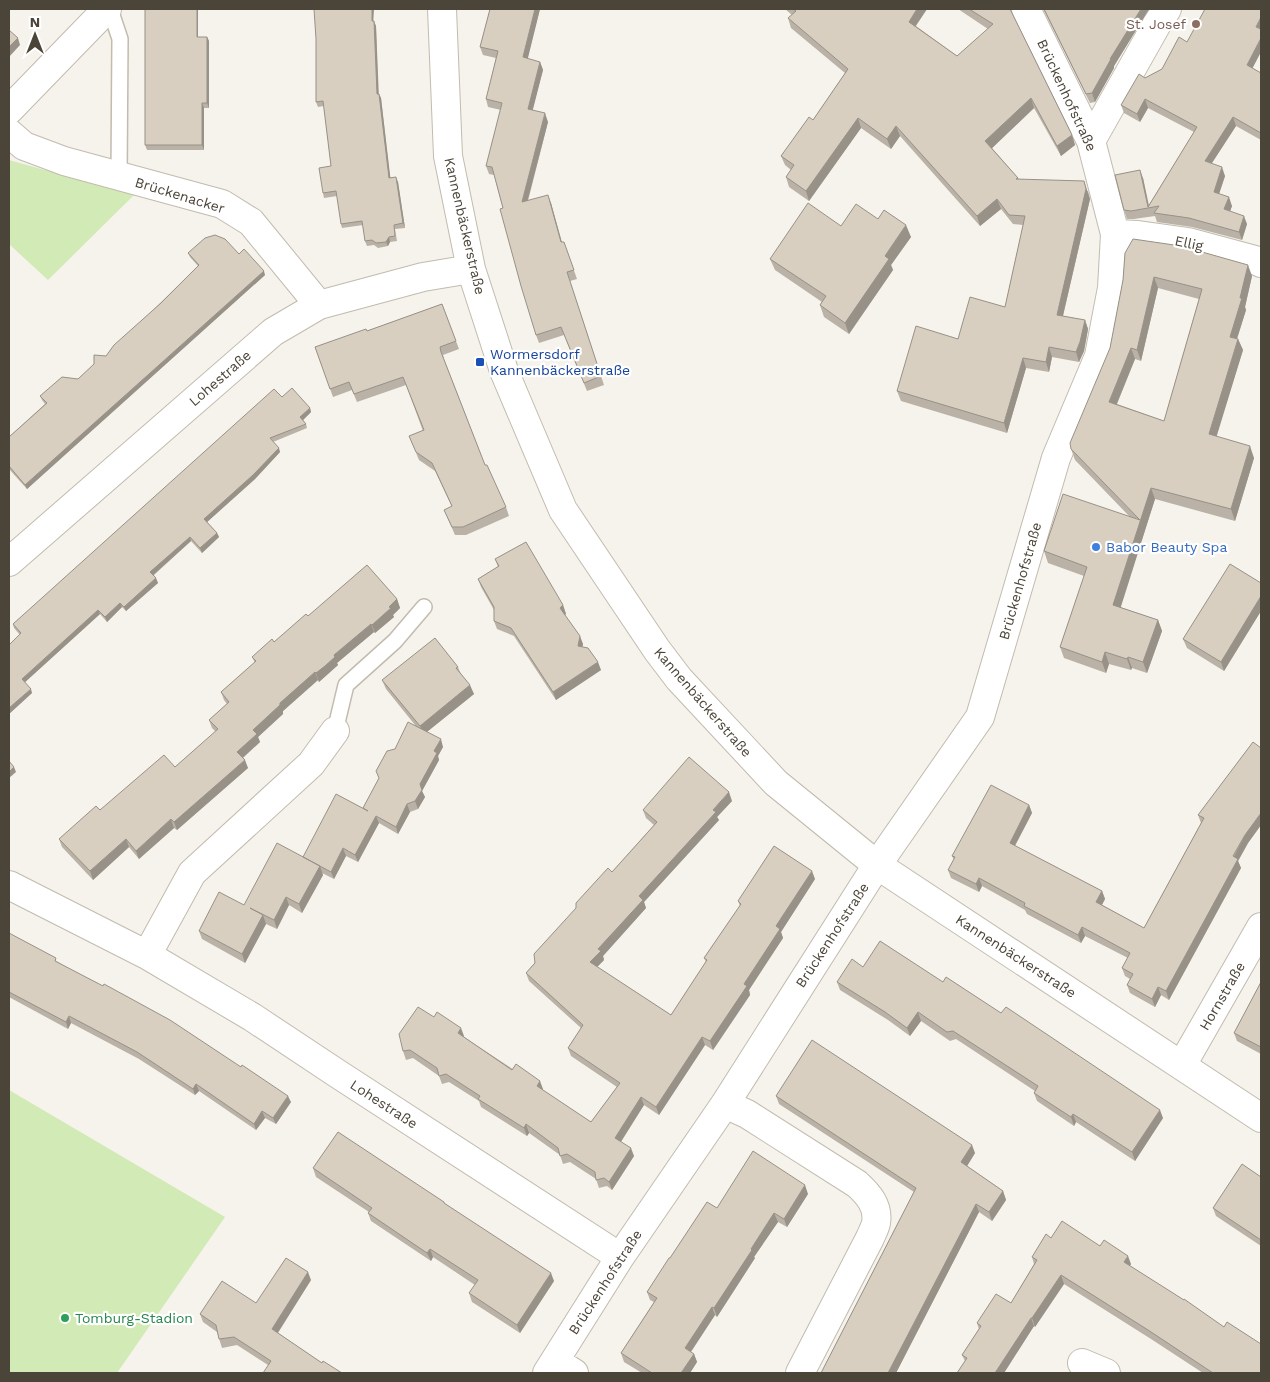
<svg xmlns="http://www.w3.org/2000/svg" width="1270" height="1382" viewBox="0 0 1270 1382" font-family="'Work Sans',sans-serif">
<rect width="100%" height="100%" fill="#f6f3ec"/>
<!-- green -->
<path fill="#d2eab5" d="M9,160L134,195L48,280L9,244Z
M9,1090L225,1217L117,1373H9Z"/>
<g fill="none" stroke-linecap="round" stroke-linejoin="round">
<defs>
<path id="lane" d="M110,9L120,39L119,177
M335,731L346,685L395,641L424,607"/>
<path id="street" d="M442,9L448,156L471,269L504,371L563,510L657,650L679,679L776,783L877,865L1261,1118
M9,110L107,9
M9,133L24,146L64,161L222,204L251,222L319,305
M1091,141L1157,24L1167,9
M1115,234L1138,235L1188,242L1255,260L1261,263
M9,562L273,332L319,305L423,277L471,269
M9,885L147,955L252,1017L338,1074L620,1257
M147,955L192,873L311,764L335,731
M1182,1065L1261,927
M725,1104L747,1114L857,1184C868,1194 879,1206 876,1223C875,1228 872,1233 870,1238L800,1373
M555,1361L574,1373
M1082,1363L1106,1373
M547,1373L620,1257L725,1104L877,865L980,717L1056,458L1099,356L1112,288L1115,234L1091,141L1026,9"/>
</defs>
<!-- lane casing -->
<use href="#lane" stroke="#c2bbae" stroke-width="18"/>
<!-- street casing -->
<use href="#street" stroke="#c2bbae" stroke-width="30"/>
<!-- lane -->
<use href="#lane" stroke="#fff" stroke-width="15"/>
<!-- street -->
<use href="#street" stroke="#fff" stroke-width="28"/>
</g>
<!-- wall -->
<path fill="#bab2a6" fill-rule="evenodd" d="M198,9V37H207L209,41V108H204V150H147L145,145Z
M490,9H540L527,59L540,62L543,70L532,110L548,122L528,201L551,203L562,242H564L577,279L570,281L604,385L587,391L564,335L539,343L536,335L494,175L489,174L486,166L501,110L488,107L486,99L496,58L483,55L480,47Z
M785,9H927L916,26L957,56L988,29L958,9H1010L1011,12L1072,135L1075,145L1061,156L1034,108L992,148L1018,178L1019,179L1088,191L1090,199L1063,316L1085,320L1088,329L1084,351L1079,362L1052,357L1049,372L1026,368L1007,433L901,401L897,391L958,339L1005,307L1023,225L1013,224L1001,209L980,226L900,136L891,149L861,128L809,201L789,187L786,177L791,170L785,165L781,156L813,120L845,73L791,28L788,18L792,15Z
M1043,9H1149L1114,66V68L1095,102L1090,103Z
M373,21L376,26L378,94H379L381,98L390,178L398,182L405,228L395,229L397,241L390,242L388,246L378,248L374,245L367,246L365,241L363,225L342,228L341,224L337,196L324,198L323,193L331,166L324,106L318,107L316,102V39Z
M1187,42L1252,68L1261,73V140L1236,126L1212,163L1225,176L1219,194L1232,206L1230,211L1247,224L1242,240L1192,227L1157,222L1155,216L1134,219H1127L1124,210L1143,178L1149,205L1194,132L1148,108L1140,122L1124,113L1121,105L1145,78L1162,69Z
M878,219L911,237L891,265L893,270L849,334L824,317L820,305L822,302L775,270L770,259Z
M188,253L239,254L265,275L27,489L9,469V437L45,404L42,400L40,396L78,379L106,356L198,266L190,257Z
M1125,253L1252,276L1245,307L1246,310L1237,339H1238L1243,350L1216,436L1254,458L1235,521L1155,499L1120,607L1158,620L1162,631L1147,673L1132,668L1131,670L1109,664L1106,673L1064,658L1060,647L1084,576L1048,563L1044,551L1130,517L1075,460L1071,449L1110,348L1123,280ZM1158,288L1199,299L1164,421L1117,404L1135,359L1141,361Z
M442,304L459,349L443,355L444,359L485,465L506,507L509,516L466,535H455L444,510L452,507L435,471L419,460L409,436L423,431L406,385L357,402L352,390L333,397L315,347L367,331Z
M282,397L310,408L311,412L303,420L306,424L307,428L273,442L280,452L255,479L207,522L217,533L219,537L202,553L191,541L154,575L158,583L126,611L122,607L107,622L100,614L25,682L32,693L9,714V645L20,635L14,628L13,624Z
M495,559L563,605L566,614L565,615L583,644L582,647L601,670L556,700L514,636L497,629L494,621V610L481,587L478,579L498,567Z
M1261,583V611L1224,671L1187,648L1183,639Z
M397,599L400,608L393,615L394,617L375,633L374,632L337,663L338,665L328,674L319,682L318,680L283,711V714L258,737L260,742L243,758L248,768L177,830L174,828L139,859L129,847L93,880L62,847L59,839L100,810L175,767L216,732L212,728L209,720L227,704L224,700L221,692L255,663L252,657L274,642L308,616Z
M458,667L460,672L474,694L427,732L443,747L438,756L439,760L422,791L425,797L418,809L410,812L398,834L379,823L358,862L346,856L334,879L322,873L323,875L302,913L289,905L277,929L266,924L245,963L202,939L199,931L244,905L304,858L363,808L395,749L415,725L386,689L382,680Z
M1261,748V825L1248,843L1238,861L1241,868L1169,1000L1161,995L1155,1007L1130,993L1127,985L1130,979L1125,976L1122,968L1128,958L1085,936L1081,943L1027,914L1025,910L982,886L979,892L951,878L948,870L954,860L952,856L1029,805L1032,813L1015,846L1102,891L1105,899L1102,905L1144,928L1201,823L1198,815Z
M732,801L717,817L719,820L644,902L646,908L603,956L604,960L597,967L671,1015L706,962L704,958L740,906L738,901L815,879L781,932L783,938L749,990L750,995L713,1050L705,1045L659,1115L644,1105L621,1142L634,1156L612,1190L607,1186L599,1188L596,1179L570,1162L563,1164L560,1155L529,1133L527,1136L481,1107L479,1101L449,1082L442,1084L439,1076L413,1058L406,1060L403,1051L464,1036V1037L543,1089L542,1090L591,1122L617,1087L571,1056L568,1048L581,1028L529,981L526,973L612,872L654,825L646,818L643,810Z
M9,933L58,962L291,1102L276,1124L265,1118L256,1130L199,1091L195,1095L139,1059L71,1023L68,1029L9,997Z
M863,967L943,982L1001,1013L1163,1118L1135,1161L1076,1122L1074,1126L1037,1101L1034,1093L1035,1091L956,1039L950,1041L921,1021L910,1036L888,1020L840,990L837,982Z
M1261,982V1054L1237,1041L1234,1033Z
M776,1096L975,1153L967,1166L1003,1191L1006,1200L992,1221L979,1212L896,1373H821L914,1192L779,1104Z
M313,1168L444,1202L445,1204L554,1281L520,1333L472,1302L469,1293L475,1285L433,1257L431,1261L371,1221L368,1213L369,1212L316,1177Z
M1261,1177V1246L1216,1216L1213,1208Z
M808,1194L787,1227L778,1222L754,1257L755,1258L717,1317L715,1315L691,1352L694,1354L697,1362L690,1373H642L624,1362L621,1353L654,1302L650,1300L647,1292L670,1258L717,1208Z
M1051,1238L1100,1246L1131,1264L1130,1266L1261,1373H1203L1151,1339L1064,1284L1035,1327L1034,1326L1004,1373H957L965,1361L962,1355L979,1329L977,1323L1011,1303L1034,1264L1032,1257Z
M311,1280L278,1333L322,1363L342,1373L268,1365L237,1345L222,1348L217,1332L203,1322L200,1314L256,1303Z"/>
<!-- shaded-wall -->
<path fill="#979187" d="M197,9H198V41L197,37Z
M372,9H374L373,26L372,21Z
M535,9H540L526,66L523,57Z
M917,9H927L912,31L909,22Z
M1141,9H1149L1114,66V68L1095,102L1092,93L1110,59Z
M1261,17V31L1256,27Z
M374,21L376,26L379,99L377,94Z
M207,37L209,41V108L207,103Z
M18,38L20,45L9,57V47Z
M1261,38V52L1250,73L1247,65Z
M540,62L543,70L531,117L528,109Z
M379,94L381,98L391,183L389,178Z
M1031,98L1034,108L989,151L985,141Z
M1145,99L1148,108L1140,122L1137,114Z
M202,103L204,108V150L202,145Z
M545,113L548,122L525,210L522,202Z
M1233,117L1236,126L1208,169L1205,161Z
M858,118L861,128L809,201L806,191Z
M896,126L900,136L891,149L887,139Z
M1072,135L1075,145L1061,156L1057,146Z
M1222,167L1225,176L1217,200L1214,192Z
M1140,170L1143,178L1149,208H1148Z
M396,177L398,182L405,228L403,223Z
M1084,181L1090,199L1061,324L1057,315Z
M548,195L551,203L564,251L561,242Z
M1229,197L1232,206L1228,217L1224,209Z
M997,199L1001,209L980,226L977,216Z
M1244,216L1247,224L1242,240L1239,232Z
M906,225L911,237L891,265L893,270L849,334L845,323L885,256Z
M389,237L390,242L388,246L386,242Z
M1248,265L1252,276L1245,307L1246,310L1234,348L1230,337Z
M264,271L265,275L27,489L25,485Z
M1154,277L1158,288L1141,361L1137,350Z
M1085,320L1088,329L1084,351L1079,362L1076,352Z
M1238,339L1243,350L1214,445L1209,434Z
M1049,347L1052,357L1049,372L1046,362Z
M1131,348L1135,359L1113,413L1109,402Z
M1023,358L1026,368L1007,433L1004,423Z
M310,408L311,412L302,421L300,417Z
M1250,446L1254,458L1235,521L1231,509Z
M279,448L280,452L255,479L206,523L204,519Z
M1151,488L1155,499L1118,616L1113,605Z
M217,533L219,537L202,553L200,548Z
M190,537L191,541L152,576L150,572Z
M156,578L158,583L126,611L124,607Z
M1261,596V611L1224,671L1221,662Z
M397,599L400,608L393,615L394,617L375,633L372,625Z
M120,603L122,607L107,622L105,617Z
M563,605L566,614L563,616L560,608Z
M98,610L100,614L23,684L22,679Z
M1158,620L1162,631L1147,673L1143,662Z
M371,624L374,632L337,663L338,665L319,682L316,673L334,655Z
M580,636L583,644L581,654L578,646Z
M1105,652L1109,664L1106,673L1102,662Z
M1128,657L1132,668L1131,670L1127,659Z
M598,662L601,670L556,700L553,692Z
M315,672L318,680L283,711V714L258,737L260,742L240,760L237,752L253,730L280,703Z
M470,685L474,694L423,735L420,726Z
M31,689L32,693L9,714V708Z
M441,739L443,747L438,756L439,760L422,791L425,797L418,809L415,801L420,784L434,751Z
M245,760L248,768L177,830L174,822Z
M14,767L16,772L9,778V772Z
M729,792L732,801L717,817L719,820L644,902L646,908L603,956L604,960L593,971L590,962L598,949L639,896Z
M407,804L410,812L398,834L396,827Z
M1029,805L1032,813L1012,851L1010,843Z
M1261,813V825L1248,843L1238,861L1241,868L1169,1000L1166,991L1245,835Z
M376,816L379,823L358,862L355,855Z
M171,819L174,828L139,859L136,851Z
M126,839L129,847L93,880L90,871Z
M343,848L346,856L334,879L331,872Z
M320,866L323,875L302,913L299,904Z
M812,871L815,879L781,932L783,938L749,990L750,995L713,1050L710,1041L744,984L776,926Z
M979,878L982,886L979,892L976,884Z
M1102,891L1105,899L1099,910L1096,902Z
M286,897L289,905L277,929L274,920Z
M263,915L266,924L245,963L242,954Z
M1082,927L1085,936L1081,943L1078,935Z
M1158,987L1161,995L1155,1007L1152,999Z
M918,1012L921,1021L910,1036L907,1028Z
M69,1016L71,1023L68,1029L66,1022Z
M461,1028L464,1036L461,1041L458,1033Z
M702,1037L705,1045L659,1115L656,1107Z
M540,1081L543,1089L540,1094L537,1086Z
M196,1084L199,1091L195,1095L193,1089Z
M288,1096L291,1102L276,1124L273,1118Z
M641,1097L644,1105L618,1146L615,1138Z
M1160,1110L1163,1118L1135,1161L1132,1152Z
M262,1111L265,1118L256,1130L254,1124Z
M1073,1114L1076,1122L1074,1126L1071,1117Z
M526,1124L529,1133L527,1136L524,1128Z
M972,1145L975,1153L964,1171L961,1162Z
M631,1148L634,1156L612,1190L609,1182Z
M805,1185L808,1194L787,1227L784,1219Z
M1003,1191L1006,1200L992,1221L989,1212Z
M976,1204L979,1212L896,1373H888Z
M774,1213L778,1222L754,1257L755,1258L717,1317L714,1308L751,1249Z
M430,1249L433,1257L431,1261L427,1253Z
M1128,1256L1131,1264L1127,1270L1124,1262Z
M308,1272L311,1280L275,1337L272,1329Z
M551,1273L554,1281L520,1333L517,1325Z
M1061,1275L1064,1284L1035,1327L1032,1318Z
M712,1307L715,1315L688,1356L685,1348Z
M1031,1318L1034,1326L1004,1373H995Z
M694,1354L697,1362L690,1373H681Z"/>
<!-- building -->
<path fill="#d8cfc1" stroke="#979187" fill-rule="evenodd" d="M145,9H197V37H207V103H202V145H145Z
M314,9H372V21H374L377,94H379L389,178L396,177L403,223L394,225L395,236L389,237L386,242L376,243L372,240L365,241L362,221L341,224L336,191L323,193L319,168L331,166L323,101L316,102V39Z
M490,9H535L523,57L540,62L528,109L545,113L522,202L548,195L561,242H564L574,270L567,272L601,376L584,383L561,327L536,335L521,286L500,209L503,208L492,167L486,166L502,103L486,99L498,51L480,47Z
M793,9H917L909,22L957,56L993,24L969,9H1010L1072,135L1057,146L1031,98L985,141L1018,178L1016,179L1084,181L1086,189L1057,315L1085,320L1080,342L1076,352L1049,347L1046,362L1023,358L1004,423L897,391L916,326L958,339L970,297L1005,307L1025,216L1009,215L997,199L977,216L896,126L887,139L858,118L806,191L786,177L794,165L781,156L809,117L813,120L848,69L788,18L796,11Z
M1044,9H1141L1110,59H1111L1092,93L1086,94Z
M1205,9H1261V17L1256,27L1261,29V38L1247,65L1261,73V133L1233,117L1205,161L1222,167L1214,192L1229,197L1224,209L1244,216L1239,232L1189,218L1154,213L1159,206L1131,211L1124,210L1115,175L1140,170L1148,207L1197,127L1145,99L1137,114L1121,105L1139,74L1145,78L1162,69L1179,37L1187,42Z
M9,30L18,38L9,47Z
M808,203L841,226L856,204L878,219L884,210L906,225L885,256L889,259L845,323L820,305L826,296L770,259Z
M215,235L225,239L239,254L244,249L264,271L25,485L9,466V437L47,403L40,396L62,377L78,379L94,364V355L106,356L114,345L161,303L199,265L188,253L205,238Z
M1133,239L1181,246L1248,265L1240,298H1242L1230,337L1238,339L1209,434L1250,446L1231,509L1151,488L1113,605L1158,620L1143,662L1128,657L1127,659L1105,652L1102,662L1060,647L1087,567L1044,551L1063,494L1140,520L1071,449L1070,443L1110,348L1123,280L1125,253ZM1154,277L1202,289L1164,421L1109,402L1131,348L1137,350Z
M442,304L456,341L440,347L441,352L485,465H487L506,507L463,527H452L444,510L452,506L432,463L416,452L409,436L424,430L403,377L354,394L349,382L330,389L315,347L366,329L367,331Z
M292,388L310,408L300,417L306,424L270,438L279,448L253,475L204,519L217,533L200,548L190,537L150,572L156,578L124,607L120,603L105,617L98,610L22,679L31,689L9,708V645L21,633L13,624L274,389L282,397Z
M526,542L563,605L560,608L580,636L578,646L588,648L598,662L553,692L511,628L494,621V607L478,579L499,566L495,559Z
M1230,564L1261,583V596L1221,662L1183,639Z
M367,565L397,599L389,607L391,608L372,625L371,624L334,655L335,657L325,666L316,673L315,672L280,703V705L253,730L257,734L237,752L245,760L174,822L171,819L136,851L126,839L90,871L59,839L96,806L100,810L164,755L175,767L218,729L209,720L229,702L221,692L256,661L252,657L272,639L274,642L306,614L308,616Z
M435,638L458,667L456,668L470,685L420,726L382,680Z
M408,722L441,739L434,751L437,753L420,784L422,790L415,801L407,804L396,827L376,816L355,855L343,848L331,872L303,857L336,794L368,811L363,808L379,778L376,771L387,751L395,749Z
M1253,742L1261,748V813L1245,835L1233,856L1238,859L1166,991L1158,987L1152,999L1127,985L1133,974L1122,968L1130,953L1082,927L1078,935L1024,906L1025,903L979,878L976,884L948,870L955,857L952,856L991,785L1029,805L1010,843L1102,891L1096,902L1144,928L1204,818L1198,815Z
M689,757L729,792L713,810L716,812L639,896L643,900L598,949L601,951L590,962L671,1015L707,960L704,958L741,904L738,901L774,846L812,871L776,926L780,929L744,984L747,986L710,1041L702,1037L656,1107L641,1097L615,1138L631,1148L609,1182L604,1178L596,1180L595,1172L567,1154L560,1156L558,1148L526,1124L524,1128L478,1099L480,1096L446,1074L439,1076L437,1068L410,1050L403,1051L399,1034L418,1007L434,1017L437,1012L461,1028L458,1033L512,1070L516,1064L540,1081L537,1086L591,1122L620,1083L568,1048L583,1025L526,973L535,963L534,954L576,908V903L608,868L612,872L657,822L643,810Z
M9,761L14,767L9,772Z
M277,843L320,866L299,904L286,897L274,920L250,908L263,915L242,954L199,931L219,892L244,905Z
M9,933L56,958L55,961L103,986L104,984L170,1020L241,1067L242,1065L288,1096L273,1118L262,1111L254,1124L196,1084L193,1089L137,1052L69,1016L66,1022L9,992Z
M880,941L943,982L946,977L1001,1013L1006,1007L1160,1110L1132,1152L1073,1114L1071,1117L1034,1093L1038,1086L953,1031L947,1032L918,1012L907,1028L885,1012L837,982L852,959L863,967Z
M1261,982V1047L1234,1033Z
M812,1040L972,1145L961,1162L1003,1191L989,1212L976,1204L888,1373H821L916,1188L776,1096Z
M338,1132L444,1202V1203L551,1273L517,1325L469,1293L478,1280L430,1249L427,1253L368,1213L372,1208L313,1168Z
M753,1151L805,1185L784,1219L774,1213L751,1249L752,1250L714,1308L712,1307L685,1348L694,1354L681,1373H652L621,1353L657,1298L647,1292L669,1258H670L707,1202L717,1208Z
M1242,1164L1261,1177V1240L1213,1208Z
M1062,1221L1100,1246L1104,1240L1128,1256L1124,1262L1184,1300V1299L1224,1327L1227,1322L1261,1344V1373H1213L1148,1330L1061,1275L1032,1318H1031L995,1373H957L967,1358L962,1355L981,1326L977,1323L996,1294L1011,1303L1037,1260L1032,1257L1046,1234L1051,1238Z
M286,1258L308,1272L272,1329L322,1363L323,1361L342,1373H263L271,1361L234,1337L219,1339L216,1325L200,1314L222,1281L256,1303Z"/>
<!-- markers -->
<circle fill="#8d6e63" stroke="#fff" stroke-width="2" cx="1196" cy="24" r="5"/>
<rect fill="#1a4fb4" stroke="#fff" stroke-width="2" x="475" y="357" width="10" height="10" rx="2.5"/>
<circle fill="#3f7fe0" stroke="#fff" stroke-width="2" cx="1096" cy="547" r="5"/>
<circle fill="#2e9e5b" stroke="#fff" stroke-width="2" cx="65" cy="1318" r="5"/>
<g text-anchor="middle" stroke-width="4.5" stroke-linejoin="round" paint-order="stroke">
<!-- education labels -->
<g font-size="14" fill="#785e54" stroke="#fff" text-anchor="end">
<text x="1186" y="29">St. Josef</text>
</g>
<!-- street labels -->
<g font-size="14" fill="#4b4439" stroke="#fff">
<text transform="translate(1067 95) rotate(65)" y="5">Brückenhofstraße</text>
<text transform="translate(180 195) rotate(17)" y="5">Brückenacker</text>
<text transform="translate(465 226) rotate(77)" y="5">Kannenbäckerstraße</text>
<text transform="translate(1189 243) rotate(12)" y="5">Ellig</text>
<text transform="translate(220 378) rotate(-41)" y="5">Lohestraße</text>
<text transform="translate(1020 581) rotate(-74)" y="5">Brückenhofstraße</text>
<text transform="translate(703 702) rotate(49)" y="5">Kannenbäckerstraße</text>
<text transform="translate(832 935) rotate(-57)" y="5">Brückenhofstraße</text>
<text transform="translate(1016 956) rotate(33)" y="5">Kannenbäckerstraße</text>
<text transform="translate(1222 996) rotate(-60)" y="5">Hornstraße</text>
<text transform="translate(384 1104) rotate(33)" y="5">Lohestraße</text>
<text transform="translate(605 1282) rotate(-57)" y="5">Brückenhofstraße</text>
</g>
<!-- transit labels -->
<g font-size="14" fill="#164399" stroke="#fff" text-anchor="start">
<text x="490" y="359">Wormersdorf<tspan x="490" dy="16">Kannenbäckerstraße</tspan></text>
</g>
<!-- shop labels -->
<g font-size="14" fill="#366cbe" stroke="#fff" text-anchor="start">
<text x="1106" y="552">Babor Beauty Spa</text>
</g>
<!-- leisure labels -->
<g font-size="14" fill="#27864d" stroke="#fff" text-anchor="start">
<text x="75" y="1323">Tomburg-Stadion</text>
</g>
</g>
<!-- border -->
<rect width="1270" height="1382" fill="none" stroke="#4b4439" stroke-width="20"/>
<!-- north arrow -->
<g transform="translate(35 35)" stroke="#ffffff" stroke-width="4" paint-order="stroke">
<path d="M0-4L9 19L0 12L-9 19Z" fill="#4b4439"/>
<text y="-8" font-size="14" font-weight="bold" text-anchor="middle" fill="#4b4439">N</text>
</g>
</svg>
